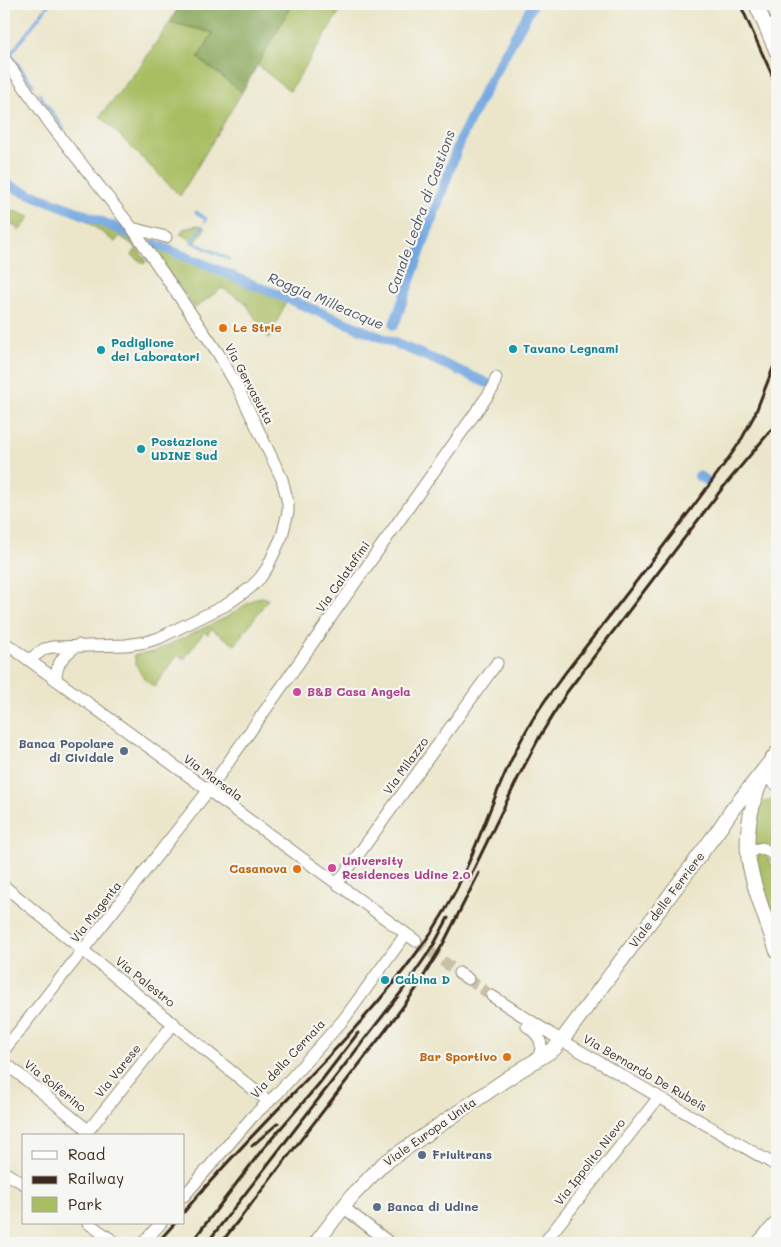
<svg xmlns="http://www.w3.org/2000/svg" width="781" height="1247" viewBox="0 0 781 1247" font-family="Mali,sans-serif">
<rect width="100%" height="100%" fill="#f6f6f2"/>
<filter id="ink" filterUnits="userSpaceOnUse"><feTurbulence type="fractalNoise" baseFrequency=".02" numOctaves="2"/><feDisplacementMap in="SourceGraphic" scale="10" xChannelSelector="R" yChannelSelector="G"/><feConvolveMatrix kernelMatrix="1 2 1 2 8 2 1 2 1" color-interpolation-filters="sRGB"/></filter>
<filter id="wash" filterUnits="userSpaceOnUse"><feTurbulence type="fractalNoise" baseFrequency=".0096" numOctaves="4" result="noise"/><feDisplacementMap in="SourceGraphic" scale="20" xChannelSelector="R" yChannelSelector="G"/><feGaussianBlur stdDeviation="1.12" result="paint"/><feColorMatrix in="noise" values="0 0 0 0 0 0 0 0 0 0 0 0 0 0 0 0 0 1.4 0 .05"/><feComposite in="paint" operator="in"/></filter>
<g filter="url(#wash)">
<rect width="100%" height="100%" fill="#ebe6ca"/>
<!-- green -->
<path fill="#a9be63" stroke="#727440" d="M292,4H344L290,91L257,65Z
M170,22L213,33L198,58L242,92L180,196L100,116L139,68Z
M4,207L30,217L20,230L4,219Z
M85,220L130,238L146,261L144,264L132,255L137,248L120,236L115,242Z
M198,225L205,228L196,242L180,234L183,229Z
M154,246L286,302L269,339L244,301L222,288L195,308L152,249Z
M262,597L268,599L235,645L211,629L208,634L204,632L184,659L178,655L154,687C142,678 137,671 134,655L154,652L164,647L225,618L256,598Z
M777,796V817L774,827L772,850L752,844L758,810L761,804Z
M760,853H764C781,871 777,907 777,931L755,860L757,856Z"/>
<!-- forest -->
<path fill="#86a559" stroke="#60683c" d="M180,4H292L242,92L198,58L213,33L170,22Z"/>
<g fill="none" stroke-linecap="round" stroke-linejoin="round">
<!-- stream -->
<path stroke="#75a8e1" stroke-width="3" d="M9,53L33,85
M10,55L49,4
M39,94L64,129
M196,212L206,219L205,221
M202,226L192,242L229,259"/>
<!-- canal -->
<path stroke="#75a8e1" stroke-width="10" d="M4,184L75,211L141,238
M155,244L433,359L487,383
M394,325L461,138L485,90L533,4
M699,476L706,480"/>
</g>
</g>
<g filter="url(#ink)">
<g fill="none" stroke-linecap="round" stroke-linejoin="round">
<!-- minor-tunnel -->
<path stroke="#c8c0a8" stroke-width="11" stroke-dasharray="11 5.5" stroke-linecap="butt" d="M416,941L459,973
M468,979L492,996"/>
<defs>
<path id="minor" d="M4,58L51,125L132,228L218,353L238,388L282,479L288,503V512L282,536L267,568L260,578L250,588L226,605L159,638L146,642L126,645L52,647L44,649L29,660
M132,228L166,237
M4,642L416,941
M56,680C56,662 64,655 78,645
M749,854L753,850L762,848L770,852L777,860
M337,884L497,663
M4,886L269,1102
M459,973L468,979
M492,996L551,1034L777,1166
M527,1026C539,1035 546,1044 537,1059
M4,1050L208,791L493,388L496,378
M4,1062L88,1130
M84,1136L174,1023
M4,1172L24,1184
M184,1196L253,1116L277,1094L344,1019L406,934
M343,1207L390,1243
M88,1223L116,1243
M143,1243L161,1223
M544,1243L659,1097"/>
<path id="major" d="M756,4L777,52
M771,760C767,769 767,780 777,783
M761,781C750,807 743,842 751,871C757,898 768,925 777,951
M316,1243L352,1196L383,1164L508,1078L554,1049L562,1040L720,828L732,810L777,753
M759,1243L777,1223"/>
</defs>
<!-- minor casing -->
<use href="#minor" stroke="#938874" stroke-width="13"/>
<!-- major casing -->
<use href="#major" stroke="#938874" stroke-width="16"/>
<!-- minor -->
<use href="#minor" stroke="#fff" stroke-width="11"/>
<!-- major -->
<use href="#major" stroke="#fff" stroke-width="14"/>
<!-- rail -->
<path stroke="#3b2a1e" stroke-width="3" d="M740,4L772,75L777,93
M469,879L518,778L540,736L567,692L721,490L777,423
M252,1146L278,1123
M184,1212C258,1122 349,1046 418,951C438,925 455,895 468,864C489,815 505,765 533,719C552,687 578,657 601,627C648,566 696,505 740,442L755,414L777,358
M157,1243L175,1223
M191,1243L262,1150L318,1085L358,1033
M207,1243L402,991L433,946L448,918
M221,1243L385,1031L416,989L443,944L479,873"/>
</g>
</g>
<!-- markers -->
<g fill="#e8710a" stroke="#f6f6f2" stroke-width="2">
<circle cx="223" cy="328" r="5"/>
<circle cx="297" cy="869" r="5"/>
<circle cx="507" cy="1057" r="5"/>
</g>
<g fill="#0f9aa8" stroke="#f6f6f2" stroke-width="2">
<circle cx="513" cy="349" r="5"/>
<circle cx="101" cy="350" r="5"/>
<circle cx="141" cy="449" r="5"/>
<circle cx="385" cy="980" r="5"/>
</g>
<g fill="#d1479c" stroke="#f6f6f2" stroke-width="2">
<circle cx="297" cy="692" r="5"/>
<circle cx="332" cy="868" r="5"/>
</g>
<g fill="#5c6f8a" stroke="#f6f6f2" stroke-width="2">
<circle cx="124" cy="751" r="5"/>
<circle cx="422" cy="1155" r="5"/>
<circle cx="377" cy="1207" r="5"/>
</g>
<g text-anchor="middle" stroke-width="4.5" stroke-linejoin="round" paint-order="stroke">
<!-- food labels -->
<g font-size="12" font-weight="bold" fill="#c56008" stroke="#f6f6f2" text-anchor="end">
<text x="233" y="332" text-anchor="start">Le Strie</text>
<text x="287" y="873">Casanova</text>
<text x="497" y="1061">Bar Sportivo</text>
</g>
<!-- culture labels -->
<g font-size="12" font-weight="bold" fill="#0d838f" stroke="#f6f6f2" text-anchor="start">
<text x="111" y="347">Padiglione<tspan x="111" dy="14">dei Laboratori</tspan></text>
<text x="523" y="353">Tavano Legnami</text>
<text x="151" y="446">Postazione<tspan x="151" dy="14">UDINE Sud</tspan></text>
<text x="395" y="984">Cabina D</text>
</g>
<!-- street labels -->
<g font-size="12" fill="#3b2a1e" stroke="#f6f6f2">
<text transform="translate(249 384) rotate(62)" y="4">Via Gervasutta</text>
<text transform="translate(343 577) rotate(-55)" y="4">Via Calatafimi</text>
<text transform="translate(406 766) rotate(-54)" y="4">Via Milazzo</text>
<text transform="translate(213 778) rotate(36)" y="4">Via Marsala</text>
<text transform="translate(667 900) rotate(-53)" y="4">Viale delle Ferriere</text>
<text transform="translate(96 912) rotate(-52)" y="4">Via Magenta</text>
<text transform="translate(145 982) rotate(39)" y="4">Via Palestro</text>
<text transform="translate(288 1059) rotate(-47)" y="4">Via della Cernaia</text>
<text transform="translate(118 1071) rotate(-51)" y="4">Via Varese</text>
<text transform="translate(645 1073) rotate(30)" y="4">Via Bernardo De Rubeis</text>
<text transform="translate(55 1086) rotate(39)" y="4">Via Solferino</text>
<text transform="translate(430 1132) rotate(-35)" y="4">Viale Europa Unita</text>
<text transform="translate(590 1162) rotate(-52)" y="4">Via Ippolito Nievo</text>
</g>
<!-- hotel labels -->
<g font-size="12" font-weight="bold" fill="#b23c85" stroke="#f6f6f2" text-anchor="start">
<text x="307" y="696">B&amp;B Casa Angela</text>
<text x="342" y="865">University<tspan x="342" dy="14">Residences Udine 2.0</tspan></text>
</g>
<!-- service labels -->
<g font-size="12" font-weight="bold" fill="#4e5e75" stroke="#f6f6f2" text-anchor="start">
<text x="114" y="748" text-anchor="end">Banca Popolare<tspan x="114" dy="14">di Cividale</tspan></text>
<text x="432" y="1159">Friultrans</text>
<text x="387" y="1211">Banca di Udine</text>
</g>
<!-- water labels -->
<g font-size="14" font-style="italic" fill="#4f5662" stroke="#f6f6f2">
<text transform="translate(421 212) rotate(-70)" y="5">Canale Ledra di Castions</text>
<text transform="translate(326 301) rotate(23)" y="5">Roggia Milleacque</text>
</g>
</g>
<!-- margin -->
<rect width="781" height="1247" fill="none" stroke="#f6f6f2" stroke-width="20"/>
<!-- legend -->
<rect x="22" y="1134" width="162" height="90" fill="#f6f6f2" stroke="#aba49d"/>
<rect x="32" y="1151" width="25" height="8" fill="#ffffff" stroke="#aba49d"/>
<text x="68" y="1160" font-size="15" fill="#3b2a1e">Road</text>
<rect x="32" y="1176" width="25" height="8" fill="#3b2a1e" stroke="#aba49d"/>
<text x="68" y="1184" font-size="15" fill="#3b2a1e">Railway</text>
<rect x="32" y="1197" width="25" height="15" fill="#a9be63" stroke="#aba49d"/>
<text x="68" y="1210" font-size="15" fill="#3b2a1e">Park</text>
</svg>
